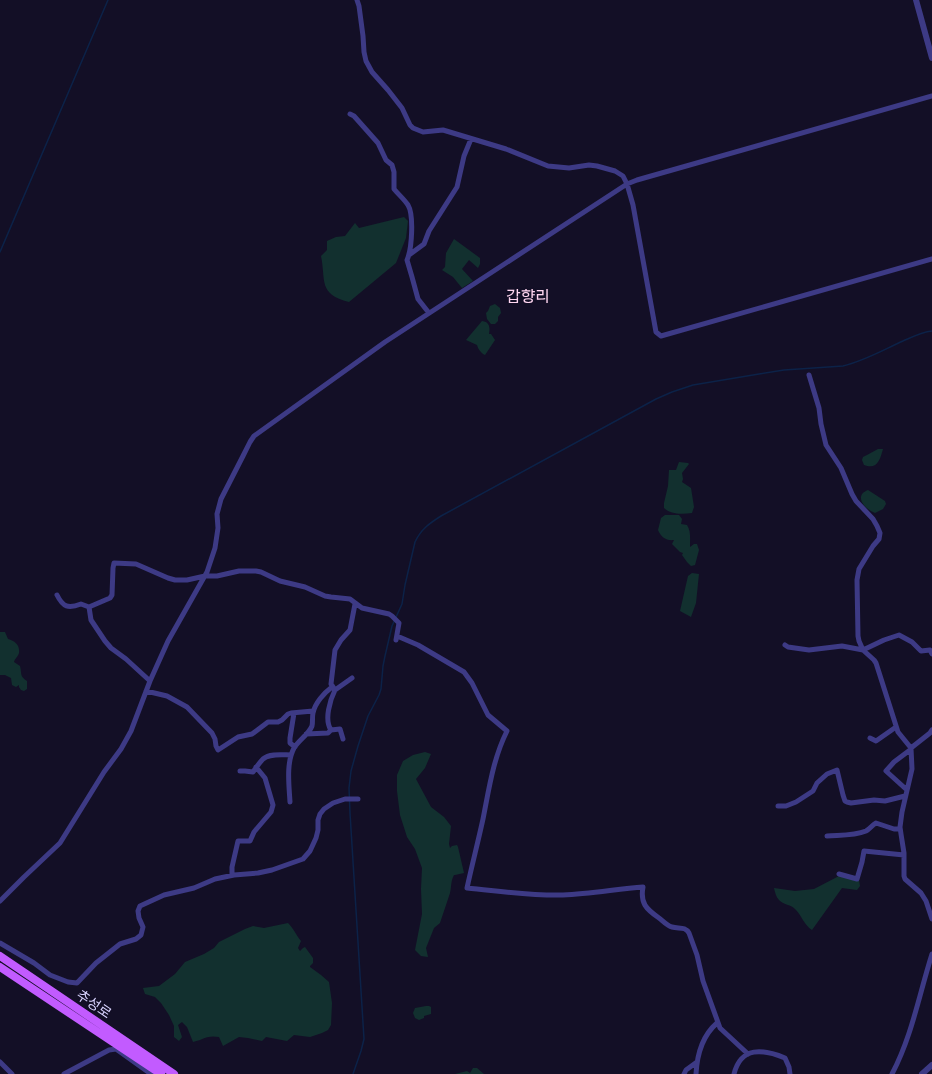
<svg xmlns="http://www.w3.org/2000/svg" width="932" height="1074" viewBox="0 0 932 1074" font-family="Quicksand,'Noto Sans KR',sans-serif">
<rect width="100%" height="100%" fill="#130f26"/>
<!-- green -->
<path fill="#12302f" d="M404,217L408,221L406,238L396,263L349,302C318,294 326,281 321,256L327,250V241L336,237L345,236L355,223L359,228Z
M454,239L480,258V264L478,268L469,260L462,269L473,281L462,288L453,277L442,270L445,267L446,253Z
M495,304L500,308L501,313L498,317V321L495,324H491L487,319L486,313L488,311L490,306Z
M482,321C490,322 490,328 489,334H491L495,340L485,355L483,354C480,351 478,349 477,345L466,340Z
M878,449H883C880,460 877,470 864,465L862,460L863,457L867,455Z
M679,462L688,463L689,464L682,473L683,479L682,482L691,488L694,507L692,513C683,514 671,515 664,508V503L668,486L669,470H676Z
M868,490L885,501L886,504L883,509L875,513C865,509 853,496 868,490Z
M665,515H679L682,519L681,524L687,525C691,531 690,539 690,547L694,544H697L699,550L695,565L691,566L687,562L682,555L683,553L680,552L672,544L674,540C666,541 661,537 658,530L661,518Z
M692,573L699,574L696,603L691,617L680,611L688,576Z
M0,632H5L8,639C15,641 20,645 19,653C18,657 15,658 14,662L20,666C22,673 19,676 27,681V689L24,691L21,690L19,687V685L16,687L12,685L11,678L5,675H0Z
M425,752L431,754L425,768L416,779L431,807L444,817L451,826L449,844L450,848L452,846L457,845L458,847L464,873L455,875H454C450,882 452,889 449,896C446,905 443,914 440,923L434,928L426,948L428,957L421,956L415,950L422,914L421,889L422,868L415,849L407,837L400,815L397,791V775L403,761L413,755Z
M839,876L859,880L860,886L857,890L842,888L812,930C804,925 802,916 796,910C791,904 783,905 779,900C776,897 775,892 774,888L795,891L814,889Z
M288,923C294,929 296,935 301,941L298,948L300,951L303,948L305,947L313,958V963L310,966V967L321,975L329,982L332,1003L331,1025L328,1030L322,1033L310,1037L294,1035L287,1041L266,1037L262,1041L248,1038L239,1037L223,1046L219,1037C207,1035 205,1039 193,1042L187,1027L182,1022L178,1025L182,1037L179,1041L174,1037V1026L169,1015L161,1003L155,997L145,994L143,988L159,986L175,974L185,962L204,954L214,948L219,942L245,929L253,926L264,928Z
M426,1006H429L431,1007V1014L424,1016V1018L419,1020L415,1018L413,1013L415,1008Z
M473,1068H477L484,1074H455L467,1071L470,1073Z"/>
<g fill="none" stroke-linecap="round" stroke-linejoin="round">
<!-- stream -->
<path stroke="#0c2248" stroke-width="1.5" d="M0,252L108,0
M353,1074L361,1051L364,1039L350,813L349,788L351,771L358,746L368,716L379,695L381,689L383,666L385,656L392,626L402,604L405,585L415,542C421,529 430,523 441,516L656,399L672,392L693,385L759,374L784,370L843,366C864,361 883,350 903,341C912,337 922,332 932,331"/>
<!-- minor -->
<path stroke="#3d3a85" stroke-width="5" d="M357,0L359,6L363,36L364,52L366,61L372,72L388,90L402,108L410,125L413,128L423,132L443,130L506,149L548,166L569,168L589,165L597,166L615,171L623,176L627,184L633,205L656,332L661,336L932,259
M350,114L354,116L378,143L386,160L392,165L394,172V189C398,194 404,199 408,205C414,215 412,249 407,260L412,277L418,299L429,313
M409,255L424,244L429,231L457,187L464,156L471,139
M809,375L819,408L821,424L826,445L841,468L852,494L856,501L873,519L877,526L880,533L879,539L873,546L859,569L857,580L858,636L859,641L863,650L884,640L899,635L912,642L921,651L930,650L932,654
M57,595C63,607 68,609 81,604L89,607L110,598L112,595L113,568L114,563L136,564L168,578L175,580H187L205,576H217L239,571H256L261,572L280,581L305,587L325,596L331,597L350,599L362,608L389,614L392,616L399,623L396,640
M89,607L91,620L105,641L111,648L126,659L150,681
M397,636L418,645L464,672L472,683L488,715L507,731C493,759 489,789 483,819C478,842 472,865 467,888C499,891 531,896 563,895C590,894 617,889 643,887C640,903 646,909 659,918C663,921 667,926 672,927C679,929 685,926 689,933L697,955L703,981L720,1028L748,1054
M785,645L788,647L809,650L842,646L863,650L874,660L876,663L898,732L911,748
M352,678L335,690L331,684L335,650L341,640L350,630L355,604
M335,690C330,700 324,720 331,730L340,729L343,739
M146,691L167,696L187,707L212,733L215,739L216,746L218,750L238,737L252,734L268,722H278L282,720L288,714L291,713L313,711
M294,713L290,738V743L295,747
M932,730L930,733L911,748L912,769L902,812L900,827L901,834L904,853V876L905,879L921,893L926,901L932,919
M306,734L328,733L331,730
M870,738L876,741L896,727
M240,771H245L253,772C256,768 259,763 263,759C270,753 283,755 291,755
M907,790L886,771L894,762L910,750H911
M290,802C289,785 286,763 294,748C299,740 309,734 312,726C313,722 312,717 313,713C315,703 324,693 332,687
M778,806H786L796,802L813,791L817,783L827,774L837,770L843,795L845,801L847,802L851,803L874,800L885,801L905,796
M827,836C840,835 854,836 866,831C870,829 872,825 876,823L894,829H900
M839,874L857,879L862,862L864,851L904,855
M232,875V867L238,841H250L254,832L271,812L273,805L265,778L256,767
M0,901L24,877L60,843L104,772L121,749L131,731L150,681L168,641L207,572L215,548L218,528L217,514L221,499L243,456L250,442L254,436L385,342L627,184L637,180L932,96
M0,943L34,963L50,975L68,982L77,983L96,963L115,948L120,944L136,939L141,935L143,927L139,918L138,911L140,906L164,895L194,888L215,879L234,875L258,873L272,870L303,859L310,851L316,838L318,830V820L320,814L324,809L333,803L345,799H358
M0,1062L12,1074
M64,1074L109,1050L116,1049L151,1074
M684,1074L686,1070L697,1062
M696,1074C697,1055 702,1036 717,1023
M734,1074C741,1046 763,1049 785,1058L789,1067L790,1074
M892,1074C912,1036 919,995 932,954"/>
<!-- tertiary -->
<path stroke="#3d3a85" stroke-width="6" d="M916,0L932,58
M922,1074L932,1065"/>
<!-- primary -->
<path stroke="#c25bff" stroke-width="8" d="M0,956L174,1074
M0,967L161,1074"/>
</g>
<g text-anchor="middle" stroke-width="3" stroke-linejoin="round" paint-order="stroke">
<!-- street labels -->
<g font-size="14" fill="#d9d4ff" stroke="#130f26">
<text transform="translate(94 1004) rotate(34)" y="5">추성로</text>
</g>
<!-- quarter labels -->
<g font-size="16" fill="#ffd6f0" stroke="#130f26">
<text x="528" y="302">갑향리</text>
</g>
</g>
</svg>
